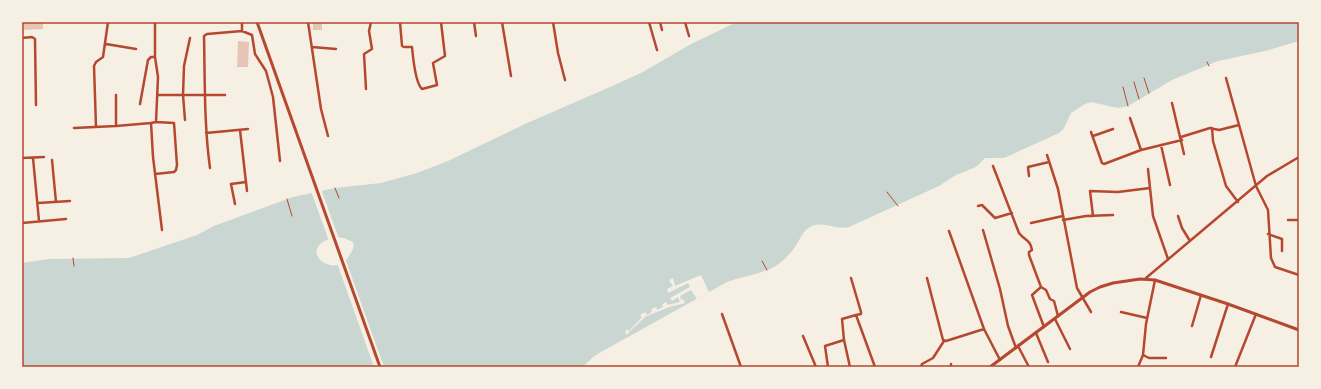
<svg xmlns="http://www.w3.org/2000/svg" width="1321" height="389" viewBox="0 0 1321 389" font-family="'Exo 2',sans-serif">
<rect width="100%" height="100%" fill="#f6efe4"/>
<!-- water -->
<path fill="#c9d6d2" fill-rule="evenodd" d="M737,22H1299V41L1265,51L1218,61L1172,80L1128,106L1118,108L1091,102L1085,104L1071,113L1064,128L1059,133L1004,158H985L976,167L956,175L939,186L849,227C836,230 824,221 812,226C803,230 800,239 795,247C791,253 785,259 780,263C768,273 742,276 727,282L601,352L593,357L583,367H22V263L49,259L129,258L197,235L214,226L293,197L335,188L381,183L417,173L448,161L525,124L610,87L641,73L691,44ZM336,237L344,238L353,242C355,247 352,251 349,256C334,282 292,247 336,237Z"/>
<!-- pier -->
<path fill="#f6efe4" d="M321,189L339,239L329,241L311,191Z
M345,258L384,367H374L337,263Z
M701,275L709,292L697,299L691,290L680,296L681,300L683,299L685,303L669,307L645,317L626,335L625,332L627,329L629,331L642,317L640,315L645,312L647,315L652,312L651,309L656,307L657,310L663,307L662,305L666,302L668,305L680,302L678,297L672,301L670,298L690,287L688,283L668,293L667,289L673,286L669,280L673,278L675,286Z"/>
<!-- building -->
<path fill="#e6c5b7" d="M22,22H43V29L22,30Z
M313,22H322V30H313Z
M238,41L249,42L248,67H237Z"/>
<g fill="none" stroke-linecap="round" stroke-linejoin="round">
<!-- path -->
<path stroke="#b5482f" stroke-width="1" d="M1207,62L1209,66
M1144,78L1149,93
M1134,82L1139,99
M1123,87L1128,106
M335,188L339,198
M887,192L898,206
M287,199L292,216
M73,258L74,266
M762,261L767,270"/>
<!-- minor -->
<path stroke="#b5482f" stroke-width="2.5" d="M155,22V57L158,77L156,122L174,123L177,165L176,170L174,172L155,174
M242,22V31
M308,22L321,109L328,136
M400,22L402,46L404,47H412C413,57 415,83 422,89L437,85L433,63L445,56L441,22
M474,22L476,36
M502,22L511,76
M553,22L558,53L565,80
M649,22L657,50
M660,22L662,30
M685,22L689,36
M22,38L32,37L35,39L36,105
M106,44L136,49
M312,47L336,49
M1226,78L1256,186L1268,210L1271,258L1275,267L1299,275
M366,89L364,54L372,49L369,31L371,22
M157,95H225
M1172,103L1184,154
M140,104L148,60L151,57H155
M1130,118L1141,150
M185,120L183,95L184,66L190,38
M156,122L151,123L153,157L162,230
M116,126V95
M96,127L94,66L96,62L103,57L108,22
M74,128L116,126L151,123
M1212,128L1213,141L1226,186L1238,202
M240,130L247,191
M1091,132L1102,163L1104,164L1141,150L1182,140
M206,133L248,129
M1093,136L1113,129
M1181,137L1210,128L1219,130L1239,125
M1161,145L1170,185
M1047,155L1058,189L1077,288L1091,312
M22,158L44,157
M33,158L39,221
M52,160L56,202
M993,166L1019,233C1025,241 1030,239 1032,250L1029,252V255L1041,287L1046,290L1050,299L1054,301L1058,316
M210,168C204,124 205,81 204,36L207,34L242,31L252,35L255,54L266,71L273,97L280,161
M1148,169L1153,216L1168,259
M1029,176L1028,167L1049,162
M38,203L70,201
M235,204L231,184L246,182
M978,206L982,205L995,218L1012,213
M1093,216L1090,191L1118,192L1150,188
M1178,216L1182,228L1190,241
M1063,220L1086,216L1113,215
M1288,220H1299
M22,223L66,219
M1031,223L1063,216
M983,230L1000,289L1008,326L1016,348
M949,231L984,329
M1268,234L1282,239V251
M851,278L861,312V314L856,315L875,367
M927,278L943,340L946,341L984,329L1000,360
M1146,278L1267,176L1299,157
M1041,287L1032,295L1044,327
M1121,312L1147,318
M722,314L741,367
M1055,319L1070,349
M1192,326L1201,295
M1036,333L1048,362
M803,336L816,367
M844,340L850,367
M1018,346L1029,367
M1143,355L1149,358H1166
M1211,357L1228,304
M951,364V367
M828,367L825,346L844,340L842,319L856,315
M921,367L922,364L933,358L944,341
M1138,367L1143,355L1146,324L1155,280
M1235,367L1256,314"/>
<!-- tertiary -->
<path stroke="#b5482f" stroke-width="3" d="M257,22L380,367
M990,367L1090,292L1100,287L1113,283L1140,279L1155,280L1228,304L1299,330"/>
</g>
<!-- border -->
<rect width="1321" height="389" fill="none" stroke="#f6efe4" stroke-width="46"/>
<rect x="23" y="23" width="1275" height="343" fill="none" stroke="#b5482f" stroke-width="1.5"/>
</svg>
